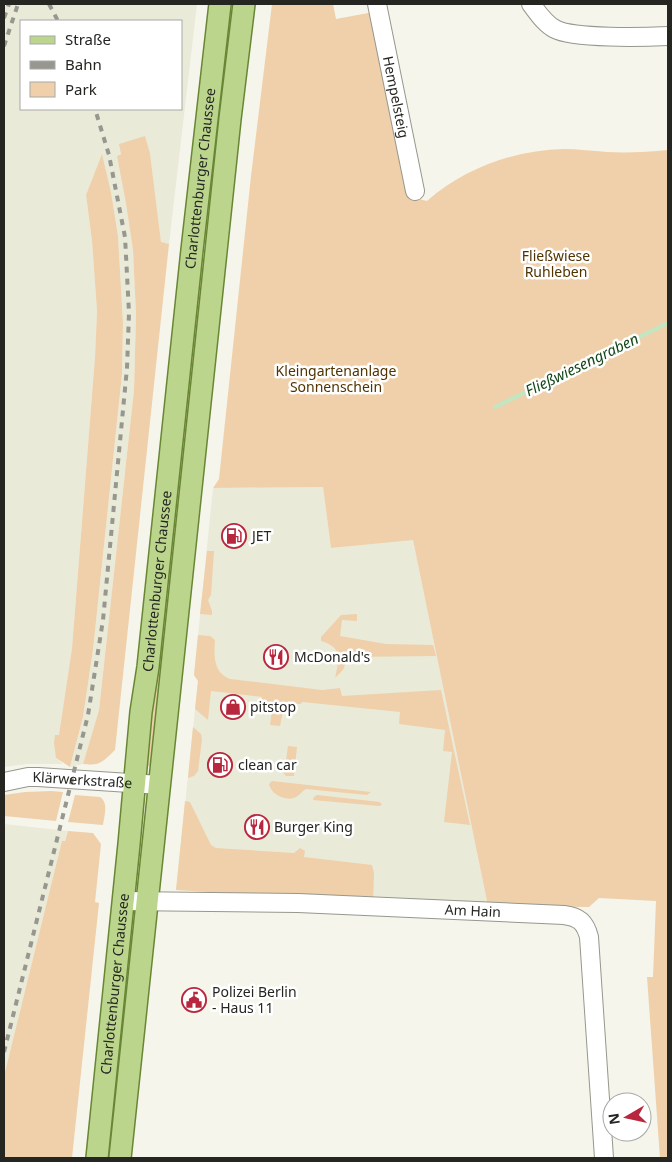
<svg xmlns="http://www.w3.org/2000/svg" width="672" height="1162" viewBox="0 0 672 1162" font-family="'Noto Sans',sans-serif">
<rect width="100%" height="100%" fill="#f5f5eb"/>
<!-- built -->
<path fill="#eaead9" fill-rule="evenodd" d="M4,4H197L169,244L161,243L150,153L145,136L117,156L127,203L133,250L136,315L134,390L99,710L83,764L70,767L83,717L93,650L122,374L123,323L118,236L111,192L102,155L86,195L92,241L97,311L95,357L72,648L56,758L63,764H27L4,767ZM21,21H181V109H21Z
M323,487L331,548L413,539L488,906L373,902L176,890L198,681L194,675L213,488Z
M4,824L68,831L64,842H62L4,1076Z"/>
<!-- green -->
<path fill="#efd0aa" d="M229,4H236L207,238H203Z
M272,4H333L336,19L379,11L415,198L427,201C465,168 514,150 564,149C578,149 593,151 607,152C627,153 648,152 668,150V1158H660L647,977H653L656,901L599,898L589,907L488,906L413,540L331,548L323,487L213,488L219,479L251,176Z
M145,136L150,153L161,242L169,244L115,750C102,762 101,766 83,764L99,710L134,390L136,315L133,250L126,203L117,156L121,154L119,144Z
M102,154L111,192L118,236L123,323L122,374L93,650L83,717L70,767L56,758L54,743L55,735H59L72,648L95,357L97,311L92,241L86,195Z
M203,258L206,259L151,765L149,766H146L198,261Z
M207,551H214L211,595L208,600L212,611V615L200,614Z
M357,614V621L342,620L340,636L386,644L433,645L436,656L348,657L343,670L335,678C339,660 343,647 321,641V637L341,615Z
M198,635L210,636L215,640C214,656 213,672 230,679L322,690L340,688L342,696L441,690L470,825L444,822L452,752L443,751L445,730L399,724L400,712L302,702L301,704H288L284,707L280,726L270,725L272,710L261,709L262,697L211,691L208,720L195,709L198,681L194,675Z
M193,727L201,734L202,739L198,771L194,776L188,778Z
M288,746L297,747L294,776H286L284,774Z
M272,781L371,792L367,795L306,789C302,791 300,795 296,797C287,802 271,795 269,784Z
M51,791L63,792L56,821L4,816V795L25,792Z
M75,795L100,797C109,803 104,816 103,825L68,822Z
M317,795L380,802L382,805L379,806L313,800L314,797Z
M185,801L190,802L211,845L216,848L294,853L300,848L305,851L304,857L372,865L374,873L373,902L176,890Z
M68,831L93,833L101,844L95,902L99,903L72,1158H4V1076L62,841H65Z
M129,917L137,918L112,1158H108L106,1139Z"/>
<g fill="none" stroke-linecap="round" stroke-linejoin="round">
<!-- stream -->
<path stroke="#c1e6c2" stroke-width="4" d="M495,407L668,323"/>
<defs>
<g id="minor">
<path id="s1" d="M377,4L415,191"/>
<path d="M531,4C538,13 545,24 555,29C573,39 645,37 668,36"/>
<path id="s2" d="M4,782L28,777H38L160,785"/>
<path id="s3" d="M123,901L298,903L564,915C579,917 585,922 589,937L604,1158"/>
</g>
<g id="major">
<path id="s4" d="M97,1158L129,844L141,712L148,667L192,250L220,4"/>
<path d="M120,1158L230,119L244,4"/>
</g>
</defs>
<!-- minor casing -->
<use href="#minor" stroke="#96978d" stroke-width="20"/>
<!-- major casing -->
<use href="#major" stroke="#698635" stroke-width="24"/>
<!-- minor -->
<use href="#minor" stroke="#fff" stroke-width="18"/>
<!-- major -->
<use href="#major" stroke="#bbd68c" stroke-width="21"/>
<!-- rail -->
<path stroke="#979790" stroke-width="4" stroke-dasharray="6 6" stroke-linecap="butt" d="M49,4L58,21
M4,18L9,4
M4,46L18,4
M4,1052L88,715L103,620L127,368L129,313L125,237L109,155L95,109"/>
</g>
<!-- icons -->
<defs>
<symbol id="fuel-ring" viewBox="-11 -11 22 22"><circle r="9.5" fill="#fff" stroke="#b8273d" stroke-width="1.5"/><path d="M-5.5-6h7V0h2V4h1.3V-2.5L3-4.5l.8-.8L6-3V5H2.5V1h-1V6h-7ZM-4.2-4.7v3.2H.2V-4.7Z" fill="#b8273d"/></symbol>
<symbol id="restaurant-ring" viewBox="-11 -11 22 22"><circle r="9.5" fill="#fff" stroke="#b8273d" stroke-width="1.5"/><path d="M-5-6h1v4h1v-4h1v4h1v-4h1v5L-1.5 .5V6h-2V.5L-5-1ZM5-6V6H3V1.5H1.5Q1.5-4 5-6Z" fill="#b8273d"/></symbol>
<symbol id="shop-ring" viewBox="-11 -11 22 22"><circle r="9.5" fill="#fff" stroke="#b8273d" stroke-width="1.5"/><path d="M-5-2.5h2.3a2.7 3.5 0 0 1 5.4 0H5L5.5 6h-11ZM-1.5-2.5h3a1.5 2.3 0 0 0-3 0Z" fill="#b8273d"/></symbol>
<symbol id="civic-ring" viewBox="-11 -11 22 22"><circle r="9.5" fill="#fff" stroke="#b8273d" stroke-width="1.5"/><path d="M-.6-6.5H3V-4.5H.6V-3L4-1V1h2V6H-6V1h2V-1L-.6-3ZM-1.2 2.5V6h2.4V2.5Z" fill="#b8273d"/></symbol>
</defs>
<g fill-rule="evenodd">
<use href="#fuel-ring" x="220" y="522" width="28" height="28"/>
<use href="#restaurant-ring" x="262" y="643" width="28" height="28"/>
<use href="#shop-ring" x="219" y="693" width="28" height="28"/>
<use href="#fuel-ring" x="206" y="751" width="28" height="28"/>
<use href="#restaurant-ring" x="243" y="813" width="28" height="28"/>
<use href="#civic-ring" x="180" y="986" width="28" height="28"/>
</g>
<g text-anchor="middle" stroke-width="5" stroke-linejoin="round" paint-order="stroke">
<!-- street labels -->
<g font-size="14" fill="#252522" stroke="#fff">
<text dy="5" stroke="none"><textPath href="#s1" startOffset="95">Hempelsteig</textPath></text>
<text dy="5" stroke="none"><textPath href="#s4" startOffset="985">Charlottenburger Chaussee</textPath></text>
<text dy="5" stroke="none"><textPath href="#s4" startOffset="580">Charlottenburger Chaussee</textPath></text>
<text dy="5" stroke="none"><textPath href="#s2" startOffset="79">Klärwerkstraße</textPath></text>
<text dy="5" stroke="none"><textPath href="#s3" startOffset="350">Am Hain</textPath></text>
<text dy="5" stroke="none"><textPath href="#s4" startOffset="175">Charlottenburger Chaussee</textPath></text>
</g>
<!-- park labels -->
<g font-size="14" fill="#513301" stroke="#fff">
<text x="556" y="261">Fließwiese<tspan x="556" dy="16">Ruhleben</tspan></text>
<text x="336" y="376">Kleingartenanlage<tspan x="336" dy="16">Sonnenschein</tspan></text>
</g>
<!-- poi labels -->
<g font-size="14" fill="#252522" stroke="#fff" text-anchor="start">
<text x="252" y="541">JET</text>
<text x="294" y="662">McDonald's</text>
<text x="250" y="712">pitstop</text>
<text x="238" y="770">clean car</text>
<text x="274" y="832">Burger King</text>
<text x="212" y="997">Polizei Berlin<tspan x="212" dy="16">- Haus 11</tspan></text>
</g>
<!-- water labels -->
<g font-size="15" font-style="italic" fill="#134719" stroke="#fff">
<text transform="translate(582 365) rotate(-26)" y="5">Fließwiesengraben</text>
</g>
</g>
<!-- border -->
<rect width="672" height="1162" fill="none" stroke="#252522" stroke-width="10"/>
<!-- legend -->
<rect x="20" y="20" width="162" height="90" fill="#ffffff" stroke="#a8a8a7"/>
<rect x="30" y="36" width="25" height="8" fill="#bbd68c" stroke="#a8a8a7"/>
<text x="65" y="45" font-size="15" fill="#252522">Straße</text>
<rect x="30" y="61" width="25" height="8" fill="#979790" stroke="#a8a8a7"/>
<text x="65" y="70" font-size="15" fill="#252522">Bahn</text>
<rect x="30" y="82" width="25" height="15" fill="#efd0aa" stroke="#a8a8a7"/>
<text x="65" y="95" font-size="15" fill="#252522">Park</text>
<!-- north arrow -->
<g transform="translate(627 1117) rotate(261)"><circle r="24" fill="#ffffff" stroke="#a8a8a7"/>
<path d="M0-4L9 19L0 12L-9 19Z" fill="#b8273d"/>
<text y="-8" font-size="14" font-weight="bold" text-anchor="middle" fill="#252522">N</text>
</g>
</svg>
